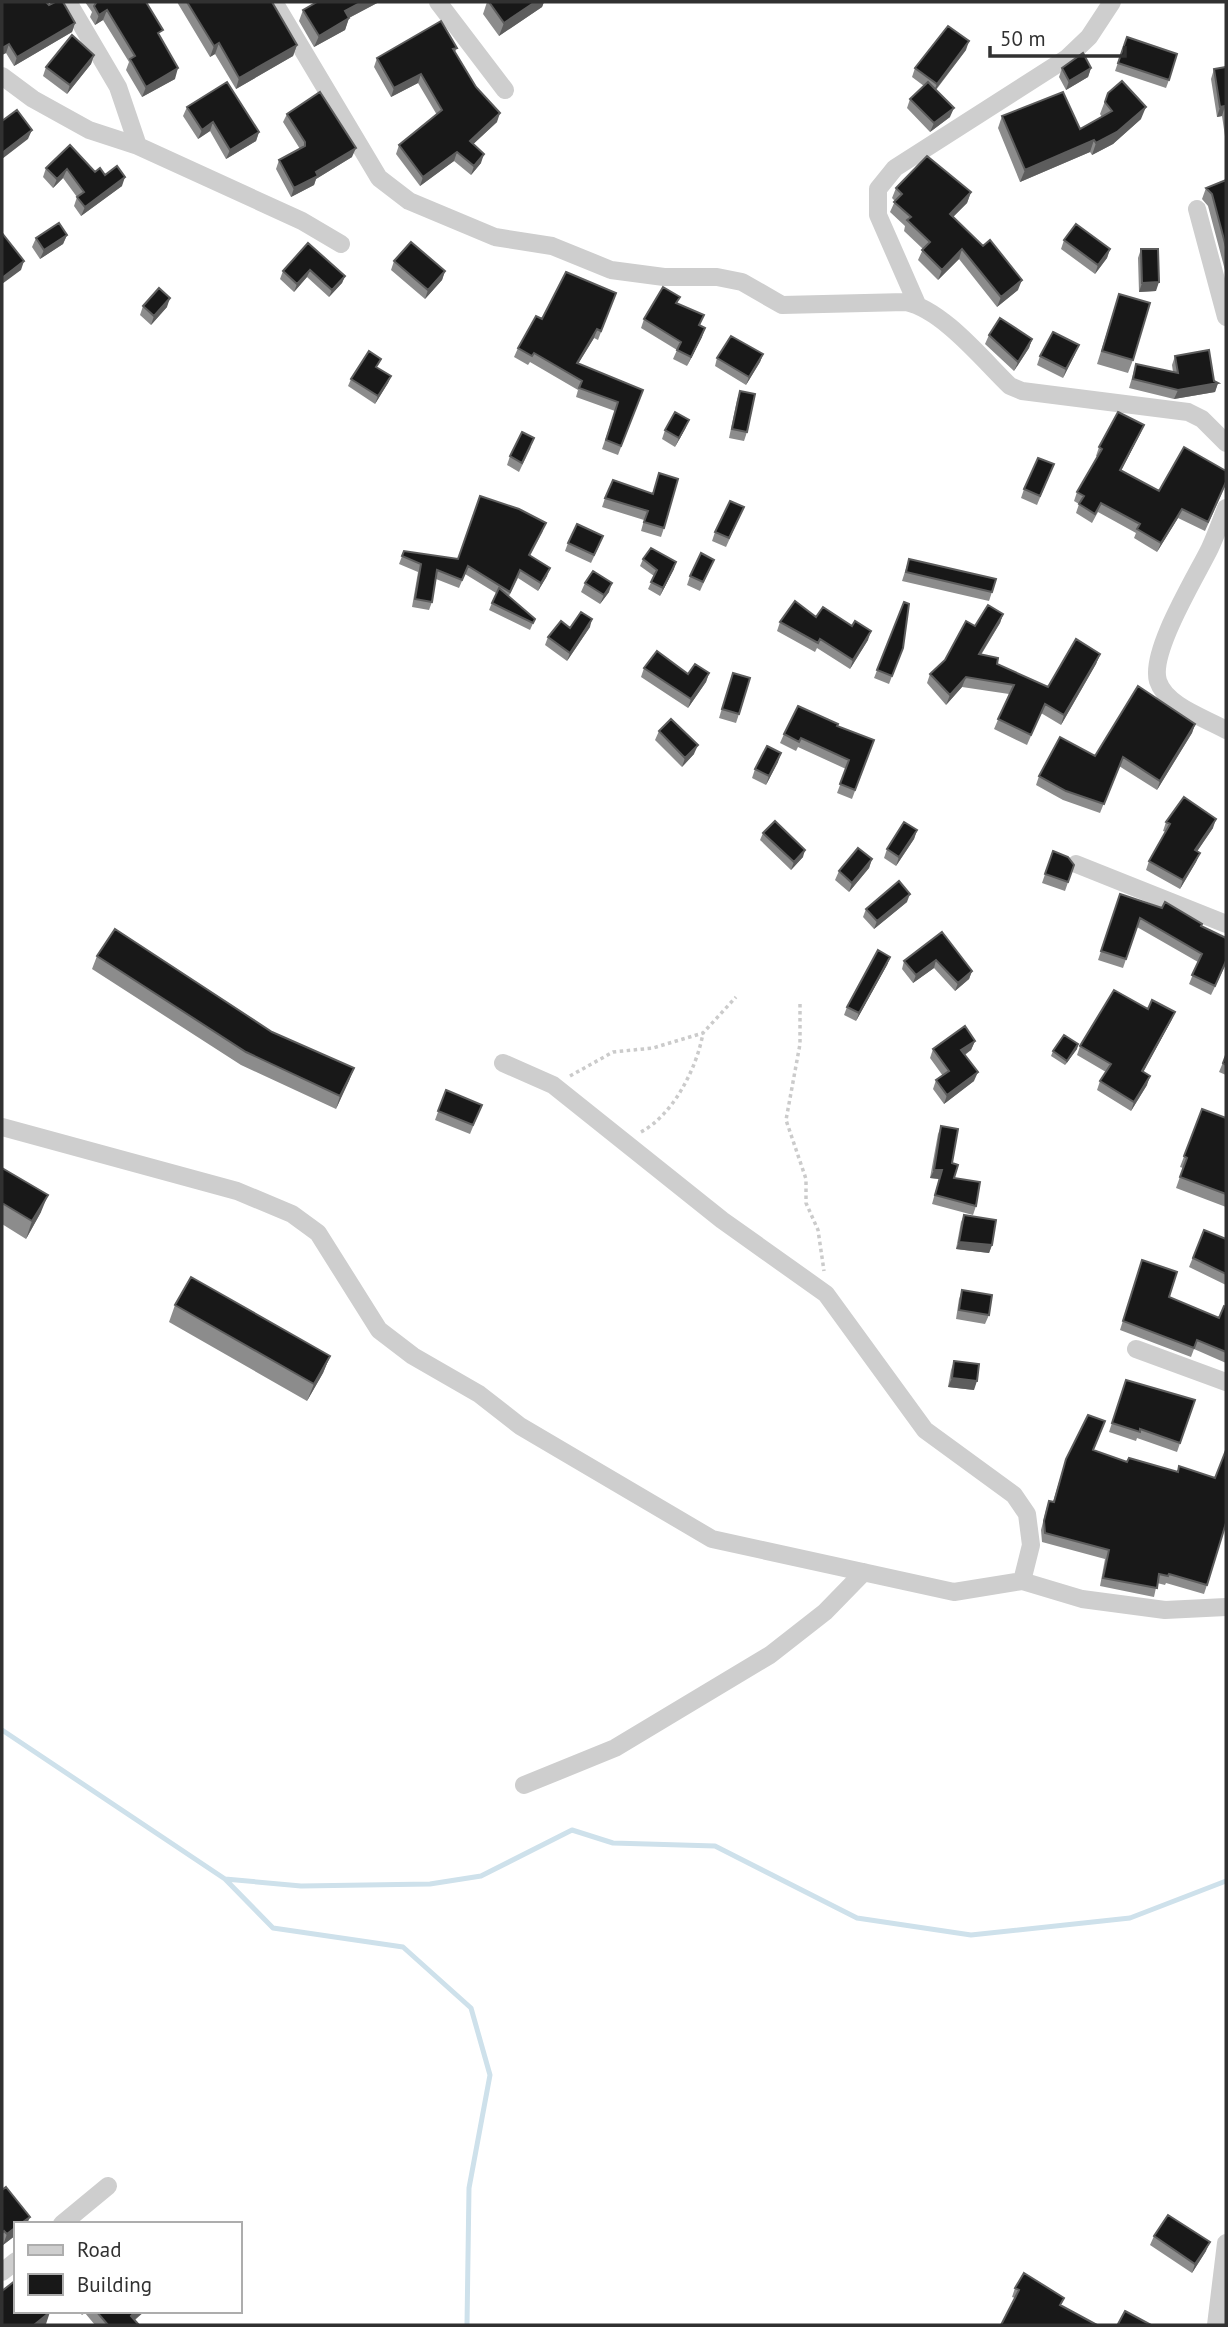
<svg xmlns="http://www.w3.org/2000/svg" width="1228" height="2327" viewBox="0 0 1228 2327" font-family="'PT Sans',sans-serif">
<rect width="100%" height="100%" fill="#fff"/>
<g fill="none" stroke-linecap="round" stroke-linejoin="round">
<!-- stream -->
<path stroke="#cee1eb" stroke-width="5" d="M2,1730L225,1879L301,1886L430,1884L481,1876L572,1830L613,1843L715,1846L857,1918L971,1935L1130,1918L1226,1881
M225,1879L273,1928L403,1947L471,2008L490,2075L469,2188L467,2325"/>
<!-- path -->
<path stroke="#cbcbcb" stroke-width="3.5" stroke-dasharray="3.5 3.5" stroke-linecap="butt" d="M800,1004V1044L786,1120L806,1179V1203L818,1230L824,1271
M570,1076L613,1052L653,1048L703,1033L736,997
M641,1132C673,1115 697,1068 703,1033"/>
<!-- street -->
<path stroke="#cecece" stroke-width="18" d="M68,2L118,87L138,146
M274,2L379,178L409,201L495,237L552,246L611,270L664,277H717L742,282L782,305L906,302C943,310 983,360 1010,386L1022,391L1188,412L1202,419L1226,443
M438,2L505,90
M2,76L33,99L89,130L138,146L302,221L341,244
M1197,209L1226,317
M917,304L878,215V189L895,168L1067,58L1089,37L1112,2
M1226,508C1221,521 1216,535 1210,548C1197,575 1149,652 1158,681C1166,706 1205,718 1226,730
M1076,864L1226,924
M503,1063L553,1085L722,1220L826,1294L925,1430L1014,1495L1027,1514L1031,1545L1022,1581
M2,1127L237,1191L292,1214L318,1233L379,1330L413,1356L479,1394L520,1426L712,1539L954,1592L1022,1581L1082,1599L1165,1610L1226,1607
M1136,1349L1226,1382
M524,1785L615,1748L770,1655L825,1612L864,1572
M62,2224L108,2186
M2,2272L16,2261
M1216,2325L1226,2243"/>
</g>
<!-- wall -->
<path fill="#8c8c8c" d="M2,2L49,5L75,23L72,32L14,66L6,53L2,55Z
M85,2H146L160,37L175,79L142,97L126,70L129,62L103,20L95,25L90,17L92,12Z
M177,2H272L297,45L293,56L236,89L215,54L210,57Z
M379,2L349,18L345,30L314,47L299,21L303,10Z
M487,2H544L542,7L499,36L483,14Z
M1127,37L1169,80L1166,88L1115,71Z
M457,48L455,52L497,122L473,144L481,163L471,175L454,161L420,186L396,154L399,145L437,115L418,83L391,97L374,67L377,58Z
M966,50L936,90L950,117L930,132L907,108L910,99L924,86L912,77L915,68Z
M94,55L91,64L67,94L43,76L46,67Z
M1226,67V143L1222,116L1217,117L1211,79L1214,69Z
M1062,68H1091L1088,77L1066,90L1059,77Z
M1108,93L1141,119L1113,144L1092,155L1090,152L1020,182L998,128L1002,116L1080,129L1102,117L1100,114Z
M187,107L259,132L256,141L226,159L210,131L198,139L183,116Z
M287,114L352,157L316,179L314,185L291,197L276,169L279,160L300,149L283,122Z
M46,168L95,172L105,175L122,186L81,216L74,206L77,197L63,178L53,188L43,177Z
M1226,180V274L1208,206L1202,199L1206,188Z
M896,188L971,192L967,203L953,217L1018,290L997,307L959,259L938,280L918,260L923,249L904,231L905,226L890,212L895,201L892,198Z
M67,235L63,244L40,259L32,247L36,238Z
M1064,240L1110,249L1107,258L1095,274L1061,249Z
M308,243L345,276L342,283L329,297L307,277L294,292L280,279L283,271Z
M1141,249L1156,291L1139,292L1138,258Z
M394,261L445,271L442,280L425,299L391,270Z
M616,293L598,340L594,338L578,364L643,390L618,455L602,449L615,411L576,397L578,390L530,362L528,365L514,357L518,348L542,319Z
M1119,294L1133,360L1128,373L1097,364Z
M677,303L700,325L702,337L687,366L673,359L677,350L641,328L644,319Z
M143,306L167,307L151,325L140,315Z
M989,335L1032,339L1029,348L1014,371L985,344Z
M763,354L760,362L746,385L715,366L717,358Z
M1075,354L1063,378L1037,365L1040,356Z
M1175,356L1214,381L1218,383L1215,392L1174,399L1129,388L1136,364L1173,372L1172,365Z
M377,368L391,376L388,383L375,404L348,386L351,379Z
M740,391L747,432L744,441L729,438L737,400Z
M689,420L685,429L675,447L662,439L665,430Z
M1144,425L1140,434L1121,470L1159,491L1226,484L1205,531L1178,518L1157,552L1134,538L1136,533L1098,512L1092,523L1076,513L1079,504L1074,501L1077,492L1098,457L1096,456L1099,447Z
M531,447L519,472L507,465L510,456Z
M1054,464L1037,505L1021,498L1024,489Z
M652,494L664,528L661,537L641,531L644,520L602,507L605,498Z
M744,507L726,547L712,541L715,532Z
M543,531L530,556L547,576L538,591L518,578L509,596L535,619L530,630L489,610L496,593L465,574L459,588L436,579L432,602L429,610L412,607L418,572L399,564L404,551L458,559Z
M568,543L600,544L591,563L565,551Z
M643,559L674,569L660,596L648,589L654,576L640,566Z
M909,559L992,592L989,601L902,581Z
M714,560L700,591L687,585L690,576Z
M585,583L609,592L600,604L581,592Z
M904,602L903,648L889,684L874,678Z
M1003,614L1000,623L981,655L997,664L1048,687L1100,654L1096,664L1061,725L1041,713L1027,745L994,729L1009,694L962,687L946,705L927,683L930,674L945,660L975,626Z
M816,617L852,626L868,640L850,669L817,648L815,652L777,631L780,622Z
M590,627L567,661L545,645L548,637L570,628Z
M644,668L688,674L709,673L706,682L688,708L641,677Z
M730,682L739,714L736,723L719,718Z
M1195,724L1192,733L1157,790L1119,766L1100,813L1063,800L1036,785L1039,776Z
M837,726L874,740L852,799L837,793L846,769L798,747L796,751L780,743L784,734Z
M659,731L694,754L682,767L655,740Z
M778,762L766,785L752,778L755,769Z
M1166,822L1213,828L1197,851L1200,853L1196,862L1180,889L1146,870L1149,861L1166,832L1163,831Z
M917,830L914,839L896,866L884,858L887,849Z
M763,833L803,857L791,870L760,840Z
M1053,851L1074,865L1065,891L1042,883Z
M872,859L869,868L849,892L835,880L839,871Z
M1120,894L1201,926L1226,964L1211,995L1189,984L1198,962L1137,927L1123,968L1098,960Z
M907,902L874,929L863,917L866,909Z
M942,932L972,971L969,979L955,991L934,968L913,983L902,969L904,961Z
M97,956L354,1068L336,1109L241,1065L92,969Z
M890,957L887,965L856,1021L844,1015L847,1007Z
M1148,1009L1175,1012L1171,1021L1143,1072L1147,1085L1131,1111L1097,1090L1100,1081L1106,1072L1077,1055L1080,1046Z
M975,1041L971,1050L965,1055L974,1081L944,1104L933,1089L936,1080L943,1076L930,1058L933,1049Z
M1078,1044L1077,1049L1065,1065L1051,1056L1053,1051Z
M1226,1055V1075L1219,1072Z
M446,1090L482,1105L470,1134L435,1120Z
M1202,1109L1226,1118V1207L1176,1188L1183,1168L1180,1167Z
M941,1126L952,1163L954,1178L976,1206L973,1215L932,1204L939,1179L930,1178L938,1134Z
M2,1168L41,1212L26,1239L2,1224Z
M964,1215L992,1245L989,1253L956,1249L961,1222Z
M1204,1230L1226,1239V1285L1189,1267Z
M1142,1260L1169,1297L1219,1318L1226,1307V1363L1194,1349L1191,1357L1120,1330Z
M962,1290L989,1315L985,1324L956,1319L959,1299Z
M175,1305L330,1356L323,1373L307,1401L169,1322Z
M954,1361L974,1390L948,1387L951,1370Z
M1126,1380L1195,1400L1177,1452L1137,1438L1136,1441L1109,1432Z
M1094,1450L1207,1585L1204,1594L1166,1583L1165,1585L1157,1583L1154,1597L1100,1586L1105,1559L1042,1542L1041,1530L1046,1510L1049,1501L1053,1502L1066,1459Z
M2,2190L16,2224V2235L3,2245L2,2244Z
M1154,2236L1206,2251L1192,2273L1150,2245Z
M1015,2288L1064,2298L1061,2305L1015,2298L1012,2297Z
M78,2311H145L135,2320L139,2325H95L85,2313L82,2315Z"/>
<!-- shaded-wall -->
<path fill="#5d5d5d" d="M362,2H379L341,22L345,11Z
M535,2H544L542,7L499,36L504,23Z
M107,10L103,20L95,25L99,15Z
M349,18L345,30L314,47L319,36Z
M75,23L72,32L14,66L17,57Z
M969,41L966,50L933,93L937,84Z
M219,43L215,54L210,57L214,46Z
M9,44L6,53L2,55V48Z
M297,45L293,56L236,89L239,78Z
M94,55L91,64L67,94L70,85Z
M178,68L175,79L142,97L146,87Z
M1091,68L1088,77L1066,90L1069,81Z
M421,74L418,83L391,97L394,88Z
M1225,106L1222,116L1217,117L1220,107Z
M1146,107L1141,119L1113,144L1092,155L1096,143Z
M954,108L950,117L930,132L934,123Z
M500,113L497,122L467,150L470,141Z
M213,122L210,131L198,139L202,130Z
M32,130L28,139L2,159V153Z
M259,132L256,141L226,159L230,150Z
M1094,140L1090,152L1020,182L1025,170Z
M356,148L352,157L316,179L314,185L291,197L294,188L316,172Z
M457,152L454,161L420,186L423,177Z
M484,154L481,163L471,175L474,166Z
M67,169L63,178L53,188L57,179Z
M125,177L122,186L81,216L85,207Z
M971,192L967,203L946,224L950,214Z
M67,235L63,244L40,259L44,250Z
M962,249L959,259L938,280L942,270Z
M1110,249L1107,258L1095,274L1098,265Z
M24,261L21,270L2,284V278Z
M310,270L307,277L294,292L297,284Z
M445,271L442,280L425,299L428,290Z
M345,276L342,283L329,297L332,290Z
M1022,280L1018,290L997,307L1001,297Z
M1159,282L1156,291L1139,292L1142,283Z
M170,298L167,307L151,325L154,316Z
M705,328L702,337L687,366L691,357Z
M597,329L594,338L573,372L577,363Z
M1032,339L1029,348L1014,371L1018,362Z
M1079,345L1075,354L1063,378L1066,369Z
M763,354L760,362L746,385L749,377Z
M391,376L388,383L375,404L378,396Z
M1218,383L1215,392L1174,399L1178,390Z
M689,420L685,429L675,447L679,438Z
M1144,425L1140,434L1117,479L1120,470Z
M1182,509L1178,518L1157,552L1161,543Z
M676,562L674,569L660,596L663,588Z
M550,568L547,576L538,591L541,583Z
M612,583L609,592L600,604L604,595Z
M1003,614L1000,623L975,664L979,654Z
M592,619L590,627L567,661L570,653Z
M871,631L868,640L850,669L853,660Z
M1100,654L1096,664L1061,725L1064,715Z
M709,673L706,682L688,708L691,699Z
M966,677L962,687L946,705L950,695Z
M1195,724L1192,733L1157,790L1160,781Z
M698,745L694,754L682,767L685,758Z
M781,753L778,762L766,785L769,776Z
M1216,819L1213,828L1192,859L1195,850Z
M917,830L914,839L896,866L899,857Z
M805,850L803,857L791,870L794,862Z
M1200,853L1196,862L1180,889L1183,880Z
M872,859L869,868L849,892L852,883Z
M910,894L907,902L874,929L877,921Z
M890,957L887,965L856,1021L859,1013Z
M936,960L934,968L913,983L916,975Z
M972,971L969,979L955,991L958,983Z
M1175,1012L1171,1021L1139,1080L1142,1071Z
M975,1041L971,1050L958,1059L961,1050Z
M1078,1044L1077,1049L1065,1065L1067,1061Z
M354,1068L349,1081L336,1109L340,1096Z
M978,1072L974,1081L944,1104L947,1095Z
M1150,1076L1147,1085L1131,1111L1134,1102Z
M934,1170H942L939,1179L930,1178Z
M48,1195L41,1212L26,1239L32,1221Z
M959,1242L992,1245L989,1253L956,1249Z
M330,1356L323,1373L307,1401L314,1384Z
M952,1378L977,1381L974,1390L948,1387Z
M30,2217L27,2224H20Z
M16,2227V2235L3,2245L7,2234Z
M1210,2242L1206,2251L1192,2273L1195,2264Z
M136,2311H145L128,2325L131,2316Z
M50,2312L46,2324L44,2325H34Z"/>
<!-- building -->
<path fill="#181818" stroke="#5d5d5d" stroke-width="2" d="M2,2H46L49,5L55,2H63L75,23L17,57L9,44L2,48Z
M95,2H146L163,30L158,33L178,68L146,87L130,59L135,56L107,10L99,15L94,6L96,3Z
M187,2H272L297,45L239,78L219,43L214,46Z
M317,2H362L345,11L349,18L319,36L303,10Z
M489,2H535L504,23Z
M441,21L457,48L453,49L476,87L500,113L470,141L484,154L474,166L457,152L423,177L399,145L442,110L421,74L394,88L377,58Z
M948,26L969,41L937,84L915,68Z
M72,35L94,55L70,85L46,67Z
M1127,37L1177,54L1169,80L1118,63Z
M1083,53L1091,68L1069,81L1062,68Z
M1226,67V111L1225,106L1220,107L1214,69Z
M1122,81L1146,107L1117,132L1096,143L1094,140L1025,170L1002,116L1063,92L1080,129L1112,111L1105,102L1108,93Z
M227,82L259,132L230,150L213,122L202,130L187,107Z
M928,82L954,108L934,123L910,99Z
M320,92L356,148L316,172L318,176L294,188L279,160L305,146V142L287,114Z
M17,110L32,130L2,153V121Z
M70,145L95,172L100,168L105,175L117,166L125,177L85,207L77,197L84,192L67,169L57,179L46,168Z
M927,156L971,192L950,214L983,246L990,240L1022,280L1001,297L962,249L942,270L922,250L930,242L907,220L911,217L894,202L902,194L896,188Z
M1226,180V247L1212,194L1206,188Z
M59,223L67,235L44,250L36,238Z
M1076,224L1110,249L1098,265L1064,240Z
M2,233L24,261L2,278Z
M411,242L445,271L428,290L394,261Z
M308,243L345,276L332,290L310,270L297,284L283,271Z
M1141,249H1158L1159,282L1142,283Z
M566,272L616,293L601,331L597,329L577,363L643,390L621,446L606,440L618,402L579,388L582,381L534,353L532,356L518,348L536,316L542,319Z
M663,287L680,297L676,303L704,315L699,325L705,328L691,357L677,350L681,342L644,319Z
M159,288L170,298L154,316L143,306Z
M1119,294L1150,303L1133,360L1102,351Z
M1000,318L1032,339L1018,362L989,335Z
M1053,332L1079,345L1066,369L1040,356Z
M731,336L763,354L749,377L717,358Z
M1209,350L1214,381L1218,383L1178,390L1133,379L1136,364L1178,373L1175,356Z
M369,351L381,359L376,367L391,376L378,396L351,379Z
M740,391L755,394L747,432L732,429Z
M675,412L689,420L679,438L665,430Z
M1118,412L1144,425L1120,470L1159,491L1184,447L1226,471V482L1208,522L1182,509L1161,543L1137,529L1140,524L1101,503L1095,514L1079,504L1084,496L1077,492L1102,449L1099,447Z
M522,432L534,438L522,463L510,456Z
M1038,458L1054,464L1040,496L1024,489Z
M659,473L678,479L664,528L644,522L648,511L605,498L613,480L653,494Z
M480,496L519,509L546,523L529,555L550,568L541,583L520,570L510,592L468,566L462,580L437,570L432,602L415,599L421,564L402,556L404,551L458,559Z
M730,501L744,507L729,538L715,532Z
M577,524L603,536L594,555L568,543Z
M651,548L676,562L663,588L651,582L657,570L643,559Z
M701,553L714,560L703,582L690,576Z
M909,559L996,579L992,592L906,572Z
M593,571L612,583L604,595L585,583Z
M499,588L535,619L533,623L492,603Z
M795,601L816,617L823,607L852,626L855,621L871,631L853,660L820,639L818,643L780,622Z
M904,602L909,604L903,648L892,676L877,670Z
M988,605L1003,614L979,654L998,658L997,664L1048,687L1076,639L1100,654L1064,715L1045,704L1031,735L998,719L1014,685L966,677L950,695L930,674L945,660L966,621L975,626Z
M581,612L592,619L570,653L548,637L561,621L570,628Z
M657,651L688,674L695,664L709,673L691,699L644,668Z
M733,673L750,678L739,714L722,709Z
M1138,686L1195,724L1160,781L1123,757L1104,804L1066,791L1039,776L1060,737L1095,756Z
M798,706L838,724L837,726L874,740L855,790L840,784L849,760L801,738L799,742L784,734Z
M671,719L698,745L685,758L659,731Z
M767,746L781,753L769,776L755,769Z
M1184,797L1216,819L1195,850L1200,853L1183,880L1149,861L1170,824L1166,822Z
M775,821L805,850L794,862L763,833Z
M904,822L917,830L899,857L887,849Z
M858,848L872,859L852,883L839,871Z
M1053,851L1068,857L1074,865L1068,882L1045,874Z
M899,881L910,894L877,921L866,909Z
M1120,894L1162,908L1165,902L1202,924L1201,926L1226,938V961L1215,986L1192,975L1202,954L1140,918L1126,959L1101,951Z
M115,929L272,1032L354,1068L340,1096L246,1052L97,956Z
M942,932L972,971L958,983L936,960L916,975L904,961Z
M878,950L890,957L859,1013L847,1007Z
M1114,990L1148,1009L1152,1000L1175,1012L1142,1071L1150,1076L1134,1102L1100,1081L1111,1064L1080,1046Z
M965,1026L975,1041L961,1050L978,1072L947,1095L936,1080L949,1071L933,1049Z
M1064,1035L1078,1044L1067,1061L1053,1051Z
M1226,1055V1065L1223,1063Z
M446,1090L482,1105L473,1125L438,1111Z
M1202,1109L1226,1118V1194L1180,1177L1187,1158L1184,1156Z
M941,1126L958,1129L952,1163L958,1165L954,1178L980,1182L976,1206L935,1195L942,1170H934Z
M2,1168L48,1195L32,1221L2,1203Z
M964,1215L996,1220L992,1245L959,1242Z
M1204,1230L1226,1239V1274L1193,1258Z
M1142,1260L1177,1272L1169,1297L1219,1318L1224,1306L1226,1307V1352L1197,1340L1194,1348L1123,1321Z
M191,1277L330,1356L314,1384L175,1305Z
M962,1290L992,1295L989,1315L959,1310Z
M954,1361L979,1364L977,1381L952,1378Z
M1126,1380L1195,1400L1180,1443L1140,1429V1432L1112,1423Z
M1088,1415L1105,1421L1093,1450L1127,1462L1129,1458L1178,1472L1179,1466L1215,1478L1226,1450V1523L1207,1585L1169,1574L1168,1576L1159,1574L1157,1588L1103,1578L1109,1550L1045,1533L1044,1521L1049,1501L1054,1502L1066,1459Z
M6,2187L30,2217L20,2224H16V2227L7,2234L4,2231L2,2233V2190Z
M1168,2215L1210,2242L1195,2264L1154,2236Z
M1024,2273L1064,2298L1060,2305L1097,2325H1001L1019,2290L1015,2288Z
M16,2280V2311L50,2312L34,2325H2V2291Z
M96,2311H136L131,2316L139,2325H108Z
M1125,2311L1151,2325H1120L1118,2324Z"/>
<!-- border -->
<rect width="1228" height="2327" fill="none" stroke="#313131" stroke-width="7"/>
<!-- legend -->
<rect x="14" y="2222" width="228" height="91" fill="#ffffff" stroke="#adadad" stroke-width="2"/>
<rect x="28" y="2245" width="35" height="10" fill="#cecece" stroke="#adadad" stroke-width="2"/>
<text x="77" y="2257" font-size="21" fill="#313131">Road</text>
<rect x="28" y="2274" width="35" height="21" fill="#181818" stroke="#adadad" stroke-width="2"/>
<text x="77" y="2292" font-size="21" fill="#313131">Building</text>
<!-- scale -->
<path d="M990 46v10h135v-10" fill="none" stroke="#313131" stroke-width="3.5"/>
<text x="1000" y="46" font-size="21" fill="#313131" stroke="#ffffff" stroke-width="5" paint-order="stroke">50 m</text>
</svg>
